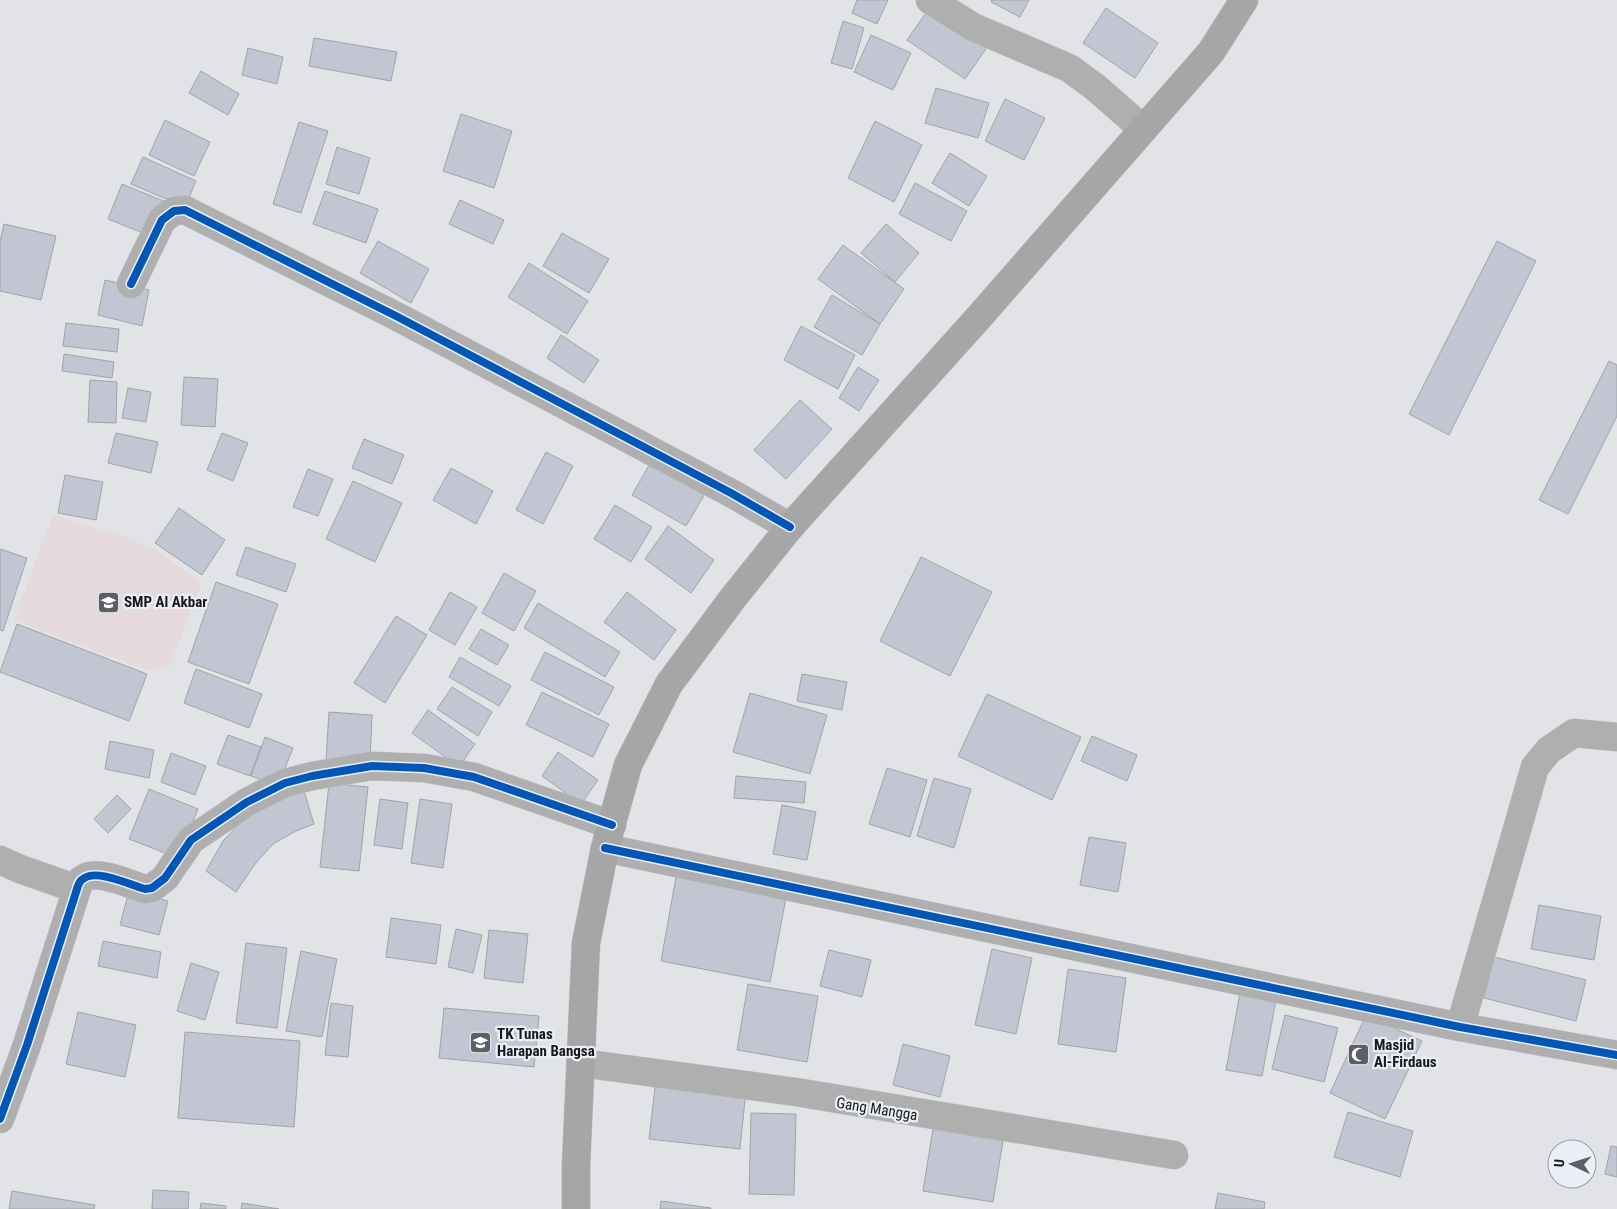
<svg xmlns="http://www.w3.org/2000/svg" width="1617" height="1209" viewBox="0 0 1617 1209" font-family="'Roboto Condensed',sans-serif">
<rect width="100%" height="100%" fill="#e1e3e7"/>
<!-- education -->
<path fill="#e6d9db" d="M53,515L125,537L156,550L202,583L169,667L147,670L14,620Z"/>
<!-- building -->
<path fill="#c1c6d2" stroke="#a2a3a6" d="M857,0H888L877,24L852,13Z
M992,0H1029L1020,17L991,2Z
M932,4L990,43L965,79L907,40Z
M1106,8L1158,43L1135,78L1083,43Z
M843,21L864,28L852,69L831,63Z
M871,35L911,53L893,90L854,72Z
M314,38L397,52L391,81L309,66Z
M248,48L283,57L277,84L242,75Z
M201,71L239,94L228,115L189,93Z
M936,88L989,103L978,138L925,123Z
M1005,99L1045,118L1024,160L985,141Z
M461,114L512,131L494,188L443,171Z
M165,120L210,142L194,176L149,155Z
M875,121L922,145L894,202L848,178Z
M299,122L328,131L301,213L273,204Z
M337,147L370,158L359,194L326,184Z
M950,153L987,176L969,206L932,183Z
M143,157L196,181L185,207L131,184Z
M915,183L967,211L951,241L899,214Z
M122,184L166,202L153,237L108,219Z
M325,191L378,209L366,243L313,224Z
M460,200L504,220L493,244L449,224Z
M4,224L56,236L41,300L0,291V242Z
M886,224L919,253L895,282L861,253Z
M562,233L609,259L589,293L543,266Z
M378,241L429,269L411,303L360,273Z
M1497,241L1536,261L1449,435L1409,414Z
M843,245L904,289L880,324L818,279Z
M529,263L588,301L567,334L508,297Z
M105,280L149,290L142,326L98,315Z
M832,295L880,324L862,355L814,327Z
M66,323L119,329L117,352L63,346Z
M801,326L855,355L838,389L784,360Z
M561,335L599,360L584,383L547,358Z
M64,354L114,362L112,378L62,371Z
M1609,361L1617,365V416L1568,514L1539,500Z
M858,367L879,380L859,411L839,398Z
M184,377L218,379L215,427L181,425Z
M90,380L117,382L116,423L88,422Z
M128,388L151,392L146,422L122,418Z
M800,400L832,429L786,479L754,450Z
M116,433L158,442L151,473L108,463Z
M222,433L248,443L233,481L207,470Z
M364,439L404,455L392,484L352,468Z
M546,452L573,466L543,524L516,510Z
M652,460L706,492L686,526L632,495Z
M451,468L493,491L476,524L433,500Z
M308,469L333,479L318,516L293,507Z
M65,475L103,482L96,520L58,513Z
M353,481L402,503L375,562L326,539Z
M615,505L652,527L631,562L594,539Z
M179,508L225,540L202,575L155,543Z
M668,526L714,560L691,593L645,559Z
M246,547L296,564L286,592L236,575Z
M0,549L27,558L3,631L0,630Z
M921,557L992,592L950,676L880,641Z
M504,573L536,591L514,631L482,613Z
M216,582L278,604L249,684L188,662Z
M450,592L477,607L455,645L429,630Z
M627,592L676,630L654,660L604,622Z
M538,603L620,652L605,677L524,628Z
M396,616L427,635L385,703L354,683Z
M17,624L147,674L129,721L0,672Z
M481,629L509,645L497,665L469,649Z
M545,652L614,687L599,715L531,680Z
M460,657L511,686L499,706L449,677Z
M196,669L262,694L249,728L184,703Z
M802,674L847,682L842,710L797,701Z
M452,687L492,712L478,736L437,709Z
M542,692L609,724L593,757L526,725Z
M750,693L827,715L810,774L733,752Z
M987,694L1081,737L1052,800L958,756Z
M428,710L475,744L459,767L412,733Z
M329,712L372,715L370,763L326,760Z
M228,735L261,747L250,776L217,764Z
M1092,736L1137,755L1127,781L1081,761Z
M265,737L293,748L278,786L251,776Z
M110,741L154,750L149,778L105,769Z
M558,752L598,780L581,804L542,776Z
M171,753L206,766L195,795L161,782Z
M887,768L927,780L910,837L869,824Z
M736,776L806,782L804,803L734,798Z
M934,778L971,789L954,848L917,836Z
M329,783L368,787L359,871L320,867Z
M303,788L314,824L296,831L273,844L255,864L236,892L206,871L223,841L243,820L277,799Z
M149,789L198,809L178,858L129,839Z
M117,795L131,809L108,833L94,819Z
M380,799L408,803L402,849L374,845Z
M420,799L452,804L443,868L411,863Z
M782,805L816,812L807,860L773,854Z
M1089,837L1126,843L1118,892L1080,885Z
M676,877L786,898L770,982L661,961Z
M129,891L168,901L159,935L120,925Z
M1539,905L1601,916L1594,960L1531,949Z
M391,918L441,925L436,964L386,957Z
M456,929L482,935L473,973L448,967Z
M489,930L528,934L523,983L484,978Z
M103,941L161,952L157,978L98,966Z
M246,943L287,948L277,1028L236,1023Z
M992,949L1032,958L1016,1034L975,1025Z
M829,950L871,960L862,997L820,986Z
M301,951L337,959L322,1037L286,1031Z
M1494,957L1586,980L1576,1021L1484,998Z
M191,963L219,972L205,1020L177,1011Z
M1068,969L1126,978L1116,1052L1058,1044Z
M748,984L818,996L807,1062L737,1050Z
M1240,993L1276,1000L1262,1076L1226,1070Z
M331,1003L353,1006L348,1057L325,1055Z
M444,1008L539,1016L534,1067L439,1058Z
M78,1012L136,1025L125,1077L66,1064Z
M1285,1015L1338,1028L1324,1082L1272,1069Z
M1366,1015L1422,1041L1385,1119L1330,1093Z
M185,1032L300,1041L294,1127L178,1118Z
M903,1044L950,1056L940,1097L893,1085Z
M656,1079L746,1090L740,1149L649,1139Z
M1348,1112L1413,1131L1400,1177L1334,1157Z
M751,1113L796,1114L794,1195L749,1194Z
M933,1129L1003,1141L993,1202L923,1191Z
M1611,1146L1617,1147V1177L1605,1174Z
M153,1190L189,1192L188,1209H152Z
M12,1191L95,1205L94,1209H9Z
M1218,1193L1265,1202L1264,1209H1215Z
M661,1201L711,1208V1209H660Z
M201,1203L226,1206V1209H200Z
M242,1203L279,1209H241Z"/>
<g fill="none" stroke-linecap="round" stroke-linejoin="round">
<defs>
<path id="minor" d="M930,0L973,27L1069,68L1095,87L1143,129
M131,284L162,220L174,211L185,210L396,316L731,493L790,527
M605,848L1460,1027L1617,1055
M0,860L20,869L77,889
M1460,1027L1535,767L1549,750L1574,733L1617,737
M581,1063L796,1092L1174,1155
M0,1119L27,1045L77,889C78,885 79,881 83,879C95,868 131,885 145,889L152,888L165,878L191,840L247,802L285,783L312,776L372,766L424,768L474,777L612,825"/>
<path id="trunk" d="M576,1209V1165L586,943L605,848L628,765L669,684L733,598L790,527L980,316L1211,52L1244,0"/>
</defs>
<!-- minor casing -->
<use href="#minor" stroke="#bdbec1" stroke-width="29"/>
<!-- trunk casing -->
<use href="#trunk" stroke="#bdbec1" stroke-width="29"/>
<!-- minor -->
<use href="#minor" stroke="#b0afaf" stroke-width="28"/>
<!-- trunk -->
<use href="#trunk" stroke="#a6a6a6" stroke-width="28"/>
<defs>
<path id="cycleway" d="M131,284L162,220L174,211L185,210L396,316L731,493L790,527
M605,848L1460,1027L1617,1055
M0,1119L27,1045L77,889C78,885 79,881 83,879C95,868 131,885 145,889L152,888L165,878L191,840L247,802L285,783L312,776L372,766L424,768L474,777L612,825"/>
</defs>
<!-- cycleway casing -->
<use href="#cycleway" stroke="#ebeff7" stroke-width="11"/>
<!-- cycleway -->
<use href="#cycleway" stroke="#0057b8" stroke-width="8"/>
</g>
<!-- icons -->
<defs>
<symbol id="school-square" viewBox="-11 -11 22 22"><rect x="-9" y="-9" width="18" height="18" rx="4" fill="#5e5f62" stroke="#ebeff7"/><path d="M0-5L7-2L0 1L-7-2ZM-4 1L0 2.5L4 1V4Q0 6-4 4Z" fill="#fff"/></symbol>
<symbol id="mosque-square" viewBox="-11 -11 22 22"><rect x="-9" y="-9" width="18" height="18" rx="4" fill="#5e5f62" stroke="#ebeff7"/><path d="M3.5-4.9A6 6 0 1 0 3.5 4.9A5 5 0 1 1 3.5-4.9Z" fill="#fff"/></symbol>
</defs>
<g fill-rule="evenodd">
<use href="#school-square" x="96" y="590" width="25" height="25"/>
<use href="#school-square" x="468" y="1030" width="25" height="25"/>
<use href="#mosque-square" x="1346" y="1042" width="25" height="25"/>
</g>
<g text-anchor="middle" stroke-width="4.5" stroke-linejoin="round" paint-order="stroke">
<!-- poi labels -->
<g font-size="15" font-weight="bold" fill="#17181b" stroke="#ebeff7" text-anchor="start">
<text x="124" y="607">SMP Al Akbar</text>
<text x="497" y="1039">TK Tunas<tspan x="497" dy="17">Harapan Bangsa</tspan></text>
<text x="1374" y="1050">Masjid<tspan x="1374" dy="17">Al-Firdaus</tspan></text>
</g>
<!-- street labels -->
<g font-size="15" fill="#17181b" stroke="#ebeff7">
<text transform="translate(877 1109) rotate(9)" y="5">Gang Mangga</text>
</g>
</g>
<!-- north arrow -->
<g transform="translate(1572 1164) rotate(274)"><circle r="24" fill="#ebeff7" stroke="#96999f"/>
<path d="M0-4L9 19L0 12L-9 19Z" fill="#5e5f62"/>
<text y="-8" font-size="14" font-weight="bold" text-anchor="middle" fill="#17181b">U</text>
</g>
</svg>
